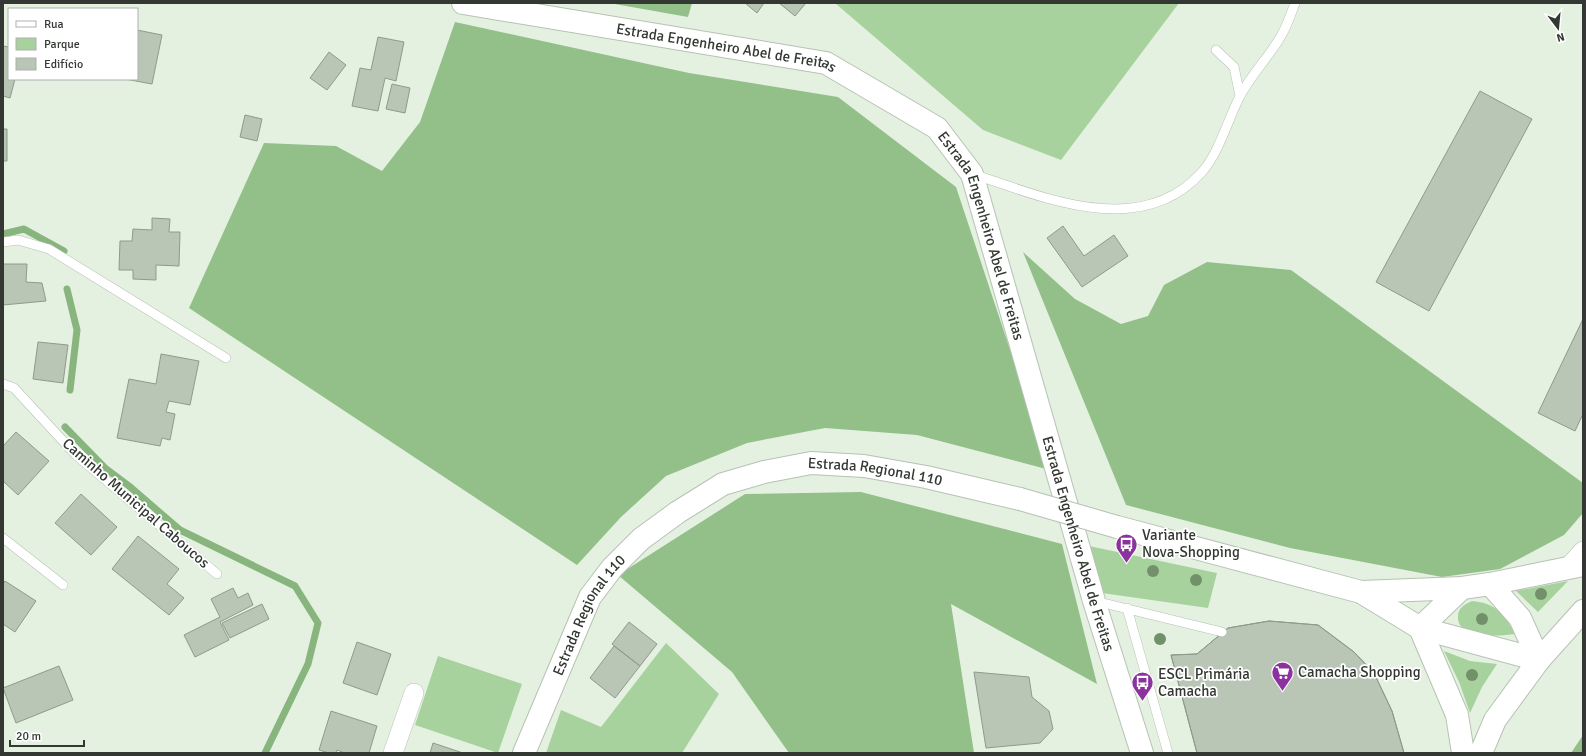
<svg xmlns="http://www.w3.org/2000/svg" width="1586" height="756" viewBox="0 0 1586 756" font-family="Signika,sans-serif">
<rect width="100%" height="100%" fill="#e4f1e1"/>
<!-- green -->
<path fill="#a7d29d" d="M835,3H1179L1061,160L983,130Z
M1089,546L1217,573L1208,608L1102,593Z
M1568,581L1538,612L1516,591Z
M1472,601C1496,603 1504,614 1515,634C1501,636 1456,640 1458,616C1458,608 1465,604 1472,601Z
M666,643L719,694L682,753H546L561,710L601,727Z
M1444,651L1470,661L1497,664L1482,687L1470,713L1459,682Z
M438,656L522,684L498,753L415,725Z"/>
<!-- forest -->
<path fill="#92c088" d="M609,3H692L688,17Z
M455,22L689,73L838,97L956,187L1050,470L917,435L825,428L747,443L666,476L621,517L577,565L189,308L264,143L336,146L382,171L420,122Z
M1023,252L1075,299L1121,324L1148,316L1164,285L1207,262L1291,270L1583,483V513L1564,535L1500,569L1442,577L1290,548L1126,505Z
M861,492L1062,544L1097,684L951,604L974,753H789L732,672L618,575L745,494Z
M1583,735V753H1571Z"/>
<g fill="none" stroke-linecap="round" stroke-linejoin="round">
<!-- stream -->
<path stroke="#88b57d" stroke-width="7" d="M3,234L24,229L64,251
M67,289L77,330L70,390
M65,427L105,468L129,486L180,530L295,586L318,623L308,664L265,753"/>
</g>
<!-- building -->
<path fill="#b9c6b6" stroke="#8e9a8b" d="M745,3H764L757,13Z
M779,3H806L795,16Z
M137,30L162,35L152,84L125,79H137Z
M378,37L404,42L396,81L385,78L378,111L352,106L360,68L371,70Z
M3,46L9,47V79H15L10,98L3,96Z
M329,52L346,65L327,90L310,78Z
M392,84L410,88L405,113L386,109Z
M1480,91L1532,119L1429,311L1376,282Z
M245,115L262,119L257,141L240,137Z
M3,129H7V161H3Z
M152,218L170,219L169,232H180L179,266L156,265V280L133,279V270H119L120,241H132L133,229L152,230Z
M1063,226L1084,256L1114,235L1128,256L1082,287L1047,238Z
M3,264H27L26,282L42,283L46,301L3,305Z
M1583,319V414L1575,431L1538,413Z
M38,342L68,345L63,383L33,379Z
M161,354L199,361L190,405L169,401L166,412L175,414L170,440L162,438L160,446L117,438L129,379L156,384Z
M16,432L49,461L18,495L3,481V446Z
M81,494L117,527L91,555L55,523Z
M138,536L179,569L167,584L184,598L169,615L112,569Z
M5,581L36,601L15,632L3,624V584Z
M233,588L238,598L248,593L253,605L220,622L229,640L195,657L184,635L220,617L211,599Z
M262,604L269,619L230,638L222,623Z
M1269,621L1318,625L1354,652L1374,673L1392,711L1404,753H1197L1171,655L1197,654L1228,628Z
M1269,621L1318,625L1354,652L1374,673L1392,711L1404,753H1197L1171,655L1197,654L1228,628Z
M629,622L657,644L640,666L612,644Z
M357,642L391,654L377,695L343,683Z
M614,646L640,666L615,698L590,678Z
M59,666L73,700L16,723L3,688Z
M974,672L1029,677L1032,697L1049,711L1053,729L1040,743L986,748Z
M331,711L377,726L369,753H345L337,750L336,753H329L319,750Z
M433,743L463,753H430Z"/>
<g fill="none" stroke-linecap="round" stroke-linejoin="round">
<defs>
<path id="service" d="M1216,50L1234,67L1240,96
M973,174C1045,198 1141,240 1202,172C1219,153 1228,119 1240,96C1251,75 1269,57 1281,36C1287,26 1291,14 1295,3
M3,242L18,240L49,249L226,358
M3,384L14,388L76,455L217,574
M3,538L63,585
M1095,601L1222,632
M1127,608L1168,753"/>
<path id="minor" d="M1567,569L1583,551
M393,753L414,693"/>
<g id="secondary">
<path id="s1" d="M463,3L826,63L937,128L972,174L1094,601L1142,753"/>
<path d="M1117,527L1361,592L1420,628L1539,660"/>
<path d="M1490,584L1520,618L1539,660"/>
<path d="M1361,592L1462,588L1490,584L1583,565"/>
<path d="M1420,628L1457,715L1463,753"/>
<path d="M1420,628L1462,588"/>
<path id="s2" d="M524,753L590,597L612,568L641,539L678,512L723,484L764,472L811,463L864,466L926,477L1020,499"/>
<path d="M1481,753L1495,720L1539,660L1583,611"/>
</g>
</defs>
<!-- service casing -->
<use href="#service" stroke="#b6c2b3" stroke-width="10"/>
<!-- minor casing -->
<use href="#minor" stroke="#b6c2b3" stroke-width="20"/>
<!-- secondary casing -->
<use href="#secondary" stroke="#b6c2b3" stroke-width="24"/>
<!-- service -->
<use href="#service" stroke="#fff" stroke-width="9"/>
<!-- minor -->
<use href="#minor" stroke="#fff" stroke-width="19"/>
<!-- secondary -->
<use href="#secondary" stroke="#fff" stroke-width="22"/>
<defs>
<path id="secondary-bridge" d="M1020,499L1117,527"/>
</defs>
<!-- secondary-bridge casing -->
<use href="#secondary-bridge" stroke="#b6c2b3" stroke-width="24" stroke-linecap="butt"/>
<!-- secondary-bridge -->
<use href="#secondary-bridge" stroke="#fff" stroke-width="22"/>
</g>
<!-- trees -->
<g fill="#72906a">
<circle cx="1153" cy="571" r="6"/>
<circle cx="1196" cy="580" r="6"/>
<circle cx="1541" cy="594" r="6"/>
<circle cx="1482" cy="619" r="6"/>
<circle cx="1160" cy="639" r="6"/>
<circle cx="1472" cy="675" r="6"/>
</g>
<!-- icons -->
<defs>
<symbol id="bus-pin" viewBox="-11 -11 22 30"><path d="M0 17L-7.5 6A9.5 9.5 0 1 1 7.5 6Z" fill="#8b329f" stroke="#fff"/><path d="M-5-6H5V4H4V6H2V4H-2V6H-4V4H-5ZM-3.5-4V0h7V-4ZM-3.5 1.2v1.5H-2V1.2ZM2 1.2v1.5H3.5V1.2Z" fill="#fff"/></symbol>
<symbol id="supermarket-pin" viewBox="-11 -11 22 30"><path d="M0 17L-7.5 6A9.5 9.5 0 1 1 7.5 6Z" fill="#8b329f" stroke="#fff"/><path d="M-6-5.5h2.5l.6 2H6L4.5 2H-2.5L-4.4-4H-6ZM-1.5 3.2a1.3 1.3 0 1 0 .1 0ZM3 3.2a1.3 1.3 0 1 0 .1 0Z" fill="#fff"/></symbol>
</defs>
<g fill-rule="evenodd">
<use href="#bus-pin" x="1114" y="532" width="25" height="34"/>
<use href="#supermarket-pin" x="1270" y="660" width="25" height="34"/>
<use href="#bus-pin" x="1130" y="670" width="25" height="34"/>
</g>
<g text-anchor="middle" stroke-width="3.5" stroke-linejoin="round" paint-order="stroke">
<!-- street labels -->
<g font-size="15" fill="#333832" stroke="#fff">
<text dy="5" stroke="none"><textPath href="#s1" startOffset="267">Estrada Engenheiro Abel de Freitas</textPath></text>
<text dy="5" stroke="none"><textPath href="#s1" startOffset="615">Estrada Engenheiro Abel de Freitas</textPath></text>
<text dy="5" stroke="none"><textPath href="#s2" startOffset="501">Estrada Regional 110</textPath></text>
<text transform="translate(136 503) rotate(41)" y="5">Caminho Municipal Caboucos</text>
<text dy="5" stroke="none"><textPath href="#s1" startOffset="939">Estrada Engenheiro Abel de Freitas</textPath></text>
<text dy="5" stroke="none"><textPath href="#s2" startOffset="153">Estrada Regional 110</textPath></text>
</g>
<!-- poi labels -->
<g font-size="15" fill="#333832" stroke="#fff" text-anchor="start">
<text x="1142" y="540">Variante<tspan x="1142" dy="17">Nova-Shopping</tspan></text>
<text x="1298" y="677">Camacha Shopping</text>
<text x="1158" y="679">ESCL Primária<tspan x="1158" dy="17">Camacha</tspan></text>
</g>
</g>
<!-- border -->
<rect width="1586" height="756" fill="none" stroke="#333832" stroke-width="8"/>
<!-- legend -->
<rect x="8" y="8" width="130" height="72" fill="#ffffff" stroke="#adafad"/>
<rect x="16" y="21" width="20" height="6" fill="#ffffff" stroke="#adafad"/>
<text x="44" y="28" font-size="12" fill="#333832">Rua</text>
<rect x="16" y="38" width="20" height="12" fill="#a7d29d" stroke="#adafad"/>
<text x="44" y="48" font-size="12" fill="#333832">Parque</text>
<rect x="16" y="58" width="20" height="12" fill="#b9c6b6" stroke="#adafad"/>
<text x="44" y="68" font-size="12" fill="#333832">Edifício</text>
<!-- north arrow -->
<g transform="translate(1558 28) rotate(164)" stroke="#ffffff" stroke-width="3" paint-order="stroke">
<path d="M0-3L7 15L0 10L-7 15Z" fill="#333832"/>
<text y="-6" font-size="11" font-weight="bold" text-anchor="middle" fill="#333832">N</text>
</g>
<!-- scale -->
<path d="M10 740v6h74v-6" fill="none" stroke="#333832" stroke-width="2"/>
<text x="16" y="740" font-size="12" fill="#333832" stroke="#ffffff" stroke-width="3" paint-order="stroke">20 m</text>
</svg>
